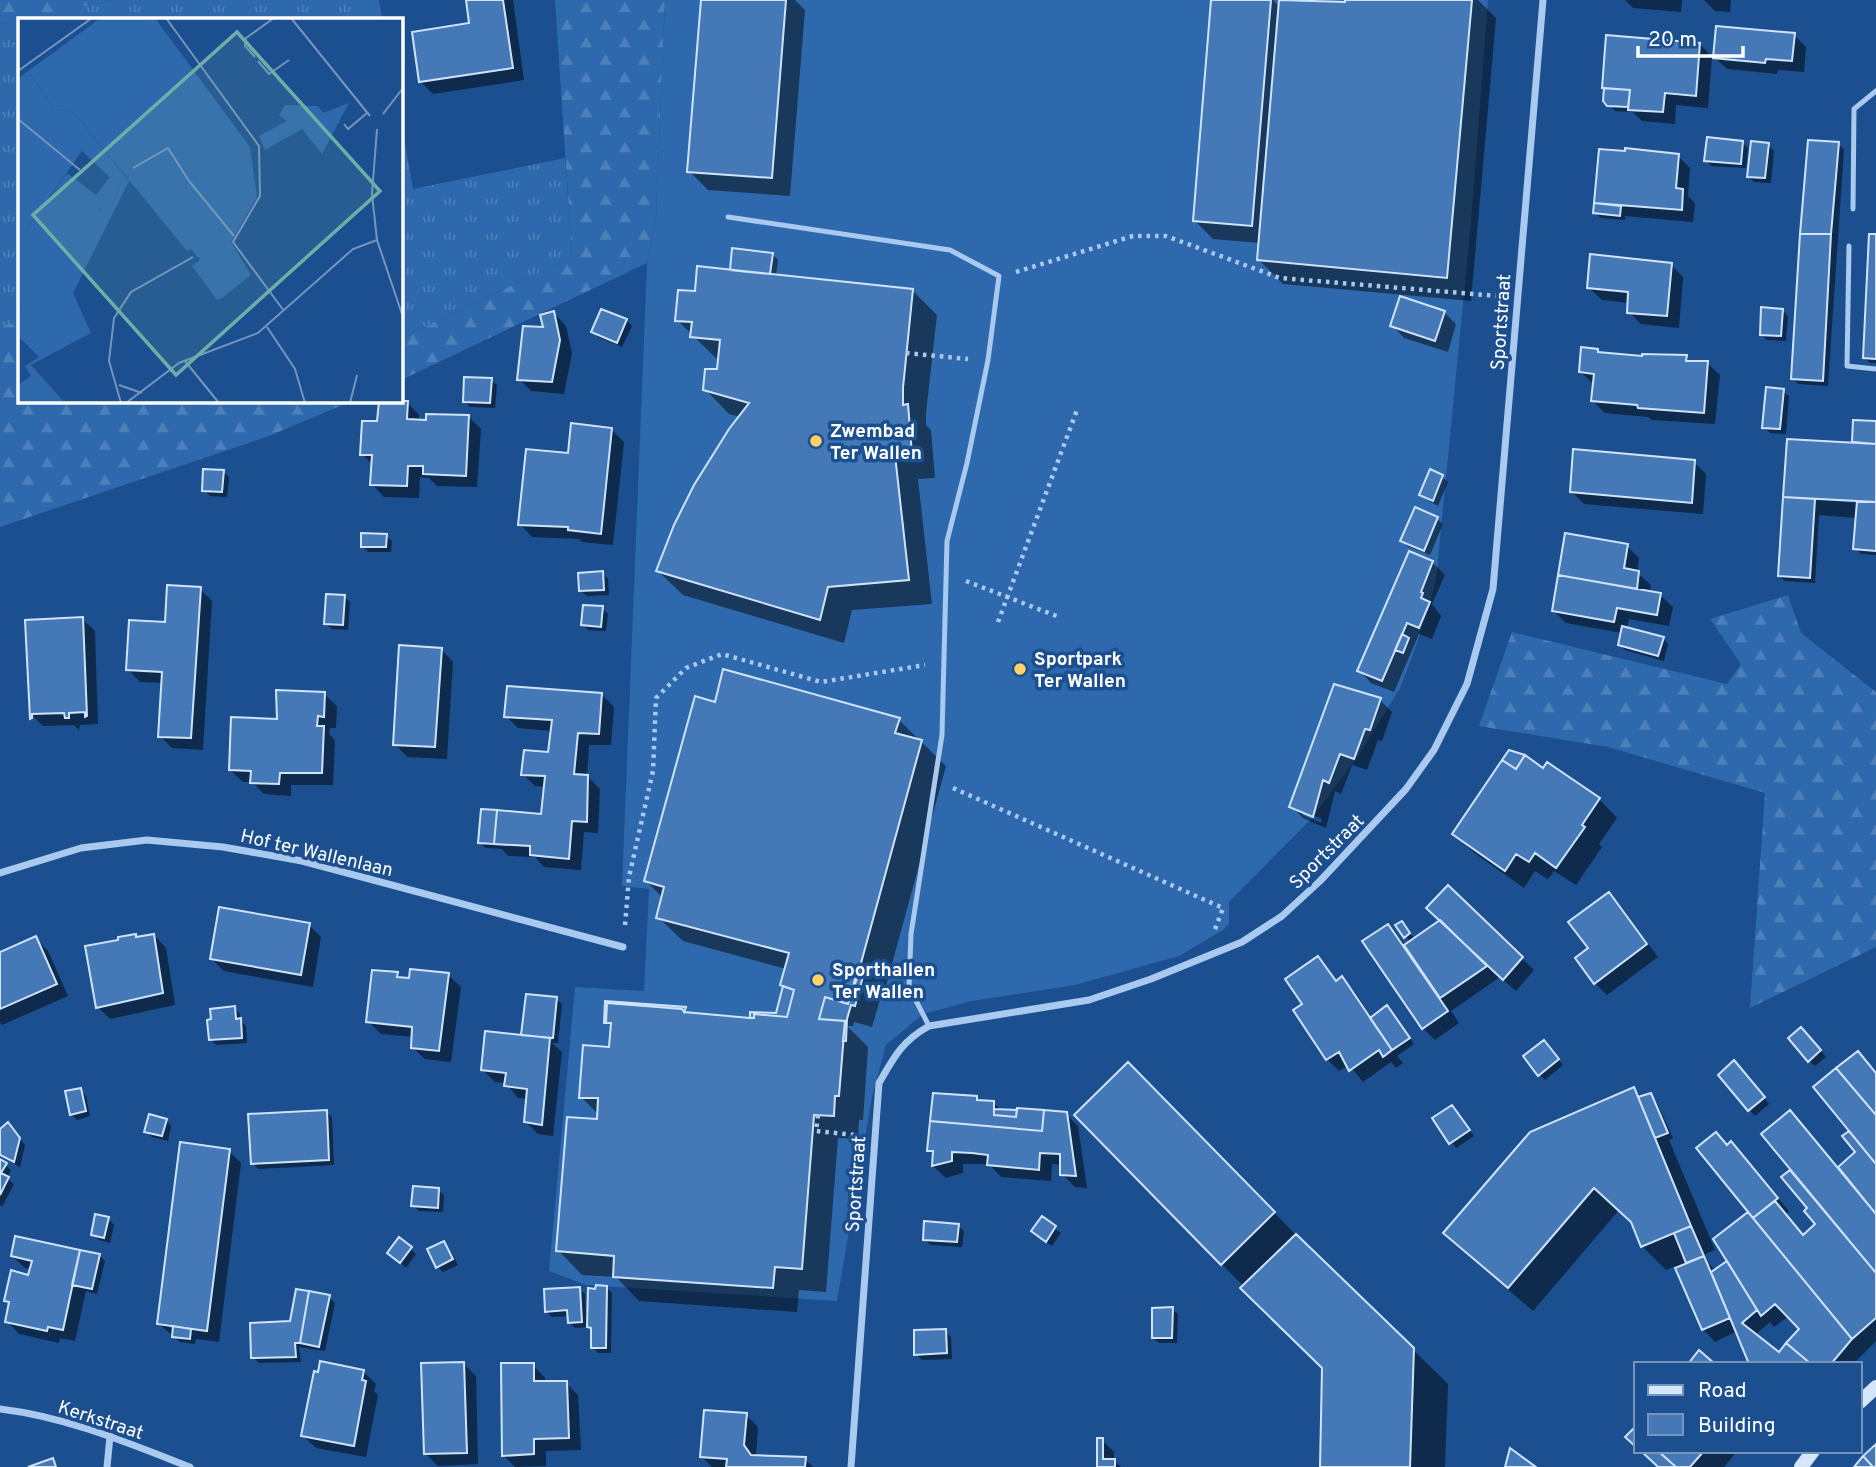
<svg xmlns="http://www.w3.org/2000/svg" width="1876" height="1467" viewBox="0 0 1876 1467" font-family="Overpass,sans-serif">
<defs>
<pattern id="grass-tufts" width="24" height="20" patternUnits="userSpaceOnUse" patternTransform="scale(1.75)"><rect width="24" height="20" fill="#2e69ad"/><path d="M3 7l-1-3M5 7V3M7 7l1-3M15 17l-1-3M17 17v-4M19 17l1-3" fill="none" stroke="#4d80b9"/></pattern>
<pattern id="forest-firs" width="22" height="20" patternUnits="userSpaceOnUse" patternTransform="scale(1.75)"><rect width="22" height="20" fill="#2e69ad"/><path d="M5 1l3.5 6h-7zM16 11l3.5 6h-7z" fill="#4d80b9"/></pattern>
</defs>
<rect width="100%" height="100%" fill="#1b4f8f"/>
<!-- grass -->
<path fill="url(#grass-tufts)" d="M113,0H379L382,19H22Z
M19,20V322L0,326V24Z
M401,121L413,189L565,158L572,257L401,338Z"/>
<!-- forest -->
<path fill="url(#forest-firs)" d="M0,0H113L0,24Z
M555,0H665L656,215L647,263L401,380V338L572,257Z
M19,322V401H352L269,436L0,527V326Z
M1788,595L1801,633L1876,692V947L1750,1008L1765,793L1608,747L1479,726L1512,632L1727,684L1741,664L1710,619Z"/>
<!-- pitch -->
<path fill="#2e69ad" d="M665,0H1488L1471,222L1436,580L1430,602L1415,649L1400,688L1358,756L1313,817L1229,902V924L1223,930L1179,956L1075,985L972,1001L923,1014L886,1045L872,1097L837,1301L586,1285L549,1271L575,987L644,991L649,889L622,886L647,263L656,215Z"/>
<!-- shadow -->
<path fill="#0007" fill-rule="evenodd" d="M467,0H513L524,80L433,94L420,81L471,25Z
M703,0H795L805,10L790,196L708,190L689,171Z
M1213,0H1273L1280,7L1281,0L1346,4L1347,0H1478L1496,18L1471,301L1283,284L1259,260L1260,243L1213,239L1194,220Z
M1625,0H1682L1681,12L1633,8Z
M1704,0H1731L1730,12L1715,11Z
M1794,35L1806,47L1804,72L1778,70L1777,74L1727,69L1714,57Z
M1700,44L1712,57L1708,108L1676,105L1675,124L1642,121L1633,112L1615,111L1605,100Z
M1742,142L1748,148L1746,168L1711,166L1706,160Z
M1838,144L1844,149L1828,386L1798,384L1793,379Z
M1768,145L1774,151L1771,183L1754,182L1749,177Z
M1601,150L1678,156L1690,168L1688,196L1695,203L1693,222L1625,216V220L1601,218L1595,213Z
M1876,236V363H1870L1864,357Z
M772,254L778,260L776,276L912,290L937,315L926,413V425L931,430L935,478L918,479L932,604L852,610L844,643L683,595L658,571L741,417L729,414L705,389L718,370L719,361L677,320L696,293L731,272Z
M1671,265L1683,277L1679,328L1641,324L1629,312V303L1602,300L1589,288Z
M1783,310L1788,316L1786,341L1767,340L1761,334Z
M1444,312L1456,324L1448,352L1404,338L1392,325Z
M554,313L566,326L572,353L564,394L531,391L519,379Z
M626,320L632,326L622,347L598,337L593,332Z
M1598,350L1601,354L1644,358L1686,357L1691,363H1707L1720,375L1715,424L1652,420L1648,417L1605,413L1593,401L1594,385L1581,372Z
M491,380L497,385L495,408L470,407L464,401Z
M1783,391L1789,396L1786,434L1770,433L1764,427Z
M381,401L407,402L419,415V422L469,417L481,429L477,487L437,486L429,478L420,477L419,498L384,497L372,484L373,465L362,454L379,423Z
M1876,423V555L1861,554L1855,548L1857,518L1819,515L1815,583L1785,581L1779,576L1788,440L1856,444L1854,441ZM1802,496L1876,500V504L1802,499Z
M612,430L624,442L613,545L582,542L579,539L532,537L520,524L569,455Z
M1694,462L1706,474L1703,514L1584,504L1572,492Z
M223,472L229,477L227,497L210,496L204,490Z
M1431,472L1442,477L1448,482L1438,506L1427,500L1421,495Z
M1415,509L1437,519L1443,524L1430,555L1407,546L1402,540Z
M386,536L392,541L391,552H368L363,547Z
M1627,546L1639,558L1637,573L1651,585L1650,593L1660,595L1673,607L1669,626L1629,619L1627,629L1663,638L1668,644L1664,661L1625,650L1619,644L1622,633L1566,623L1554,611Z
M1410,553L1432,562L1445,575L1432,604L1441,616L1432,639L1419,634L1394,692L1371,683L1359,670Z
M602,573L608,579L609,595L587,596L581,591Z
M200,589L212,601L203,750L172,748L160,736L163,683L140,682L128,669Z
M344,596L350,602L348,630L332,629L326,624Z
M602,608L608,614L606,631L588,630L582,624Z
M82,619L95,631L98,724L80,725L79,730L74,725L43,726L31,714Z
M441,649L453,662L447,759L407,757L395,744Z
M324,694L337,706L336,728H330L329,734L335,740L333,785H291V796L264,794L252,782H243L230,770L279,721Z
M602,695L614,707L611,745H589L587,776L600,789L598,833L584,832L581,870L544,867L535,857L508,856L502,849L486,848L480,842L543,816L546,787L535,786L523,774L550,754L552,731L518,728L506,716Z
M1380,700L1392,712L1382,741L1378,740L1367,770L1352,765L1341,794L1335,791L1326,828L1303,818L1291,806ZM1303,811L1322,819L1321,823L1303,815Z
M717,704L899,720L946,766L883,997L881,996L872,1027L854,1022L853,1026H847L868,1047L863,1120H859L858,1139L838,1138L826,1292L799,1290L797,1312L639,1301L616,1277L582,1275L558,1250L598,1121L599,1115L581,1097L610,1048L612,1027L607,1022L685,1014L750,1020L777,1018L785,988L782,985L786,969L683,941L658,917L663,898L646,881Z
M1544,770L1599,799L1617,818L1599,844L1602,847L1576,885L1554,871L1548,879L1535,871L1524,888L1473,852L1455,834Z
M1448,887L1534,970L1516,991L1500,977L1451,1011L1459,1023L1435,1040L1423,1028L1388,926L1406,946L1411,943L1398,926L1402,923L1415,940L1442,921Z
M1609,895L1621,907L1658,957L1607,995L1595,983L1590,948Z
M309,925L321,937L313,987L224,971L211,958Z
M154,935L166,948L175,1005L110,1019L98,1007Z
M35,938L48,951L68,996L2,1025L0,1022V954Z
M1318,958L1338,982L1342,979L1354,991L1372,1018L1393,1013L1414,1044L1397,1056L1403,1063L1396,1068L1391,1062L1363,1082L1349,1065L1339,1071L1327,1059L1304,1004Z
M397,974L402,979L448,975L461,987L451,1062L425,1059L412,1047L413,1037L381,1034L368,1021Z
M527,996L556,999L562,1004L558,1043H552L562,1052L553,1136L538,1134L526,1122L528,1099L518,1098L506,1083L495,1082L483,1070L487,1033L526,1037L523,1034ZM527,1034L552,1037V1040L527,1037Z
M234,1008L240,1014L241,1021L246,1026L247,1043L216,1045L211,1039Z
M1807,1035L1826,1057L1815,1066L1809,1061Z
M1549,1048L1563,1065L1545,1080L1539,1074Z
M1870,1065L1876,1073V1341L1853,1364H1751L1737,1331L1715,1342L1703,1329L1676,1266L1666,1270L1642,1246L1634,1224L1619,1210L1533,1311L1470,1257L1445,1233L1633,1089L1642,1097L1650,1095L1656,1101L1673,1138L1669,1140L1715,1250L1705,1254L1709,1264L1716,1271L1729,1261L1715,1240L1751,1213L1728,1146L1731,1143L1789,1211L1786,1214L1804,1236L1817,1224L1810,1208L1783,1177L1793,1170L1790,1112L1839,1168L1857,1153L1849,1133ZM1789,1316L1801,1328L1779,1354L1755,1335L1770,1322L1774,1327Z
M1740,1068L1769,1104L1755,1116L1720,1075Z
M80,1090L86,1096L90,1116L77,1120L71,1114Z
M976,1098L981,1102L994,1103L1002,1111L1066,1114L1078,1126L1087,1188L1075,1187L1062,1174V1165L1052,1164L1051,1181L1001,1177L990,1165L985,1164H963V1173L946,1178L933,1166L934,1155L929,1150Z
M1162,1099L1308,1247L1448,1384L1445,1467H1322L1324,1368L1076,1116Z
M1452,1107L1474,1136L1456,1148L1435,1119Z
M326,1112L332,1117L334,1165L258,1169L253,1163Z
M166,1120L171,1126L168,1141L152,1137L146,1131Z
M13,1130L25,1145L20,1167L0,1156V1131Z
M229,1151L241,1163L219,1342L196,1339L195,1344L180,1342L159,1324ZM170,1324L189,1327V1330L170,1328Z
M0,1161L11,1170L7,1178L14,1184L2,1207L0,1205Z
M438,1190L444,1195L443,1212L419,1211L413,1205Z
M108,1219L114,1225L110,1243L99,1240L93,1234Z
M1042,1219L1061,1233L1052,1246L1039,1237Z
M958,1226L964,1231L962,1247L930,1245L925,1239Z
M443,1243L449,1248L458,1265L443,1272L438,1267Z
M411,1249L416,1254L406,1268L395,1258Z
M99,1255L105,1261L97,1294L86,1291L75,1341L60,1338L59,1343L19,1334L7,1321L10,1305L6,1300L30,1277L31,1269L25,1268L12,1256Z
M606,1287L612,1293L611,1353H598L593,1347V1331L589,1327L575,1328L569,1322V1316L552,1317L546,1311L579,1289L585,1294L586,1312H589Z
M329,1297L335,1303L325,1351L299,1347L301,1362L259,1363L253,1357L292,1322Z
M1172,1309L1178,1314L1177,1343H1159L1153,1338Z
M945,1331L951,1337L952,1359L922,1360L916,1354Z
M464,1364L476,1376L478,1464L438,1466L425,1453Z
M533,1365L545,1378L546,1383H566L578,1395L581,1450L546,1451V1466L515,1467L503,1455Z
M363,1371L376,1384L374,1391L378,1395L366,1457L316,1448L303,1436Z
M746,1415L758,1427L756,1457L805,1459L813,1467H712L702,1457Z
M1102,1440L1114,1452V1461L1121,1467H1098Z
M1642,1451H1737L1724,1467H1658Z"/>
<!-- building -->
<path fill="#4478b7" stroke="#cfe3fa" stroke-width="2" d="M466,0H503L513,68L419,82L412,32L469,23Z
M701,0H786L772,178L687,172Z
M1211,0H1271L1252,226L1193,221Z
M1279,0L1345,2V0H1472L1447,278L1257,260Z
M1716,26L1795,33L1792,61L1766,59L1765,63L1713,58Z
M1606,35L1700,43L1696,96L1665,93L1663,112L1628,110L1630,90L1602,88Z
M1604,88L1630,90L1628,107L1607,106L1603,101Z
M1707,137L1743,141L1741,164L1704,161Z
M1808,140L1839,142L1831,234H1800Z
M1751,141L1769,143L1765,178L1747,177Z
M1625,148L1679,154L1676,188L1683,189L1682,210L1594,203L1599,149L1625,151Z
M1594,203L1621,206L1620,216L1593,213Z
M1800,234H1831L1823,381L1791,379Z
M1869,234H1876V359L1863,358Z
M732,248L773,253L770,274L730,270Z
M1590,254L1672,263L1667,316L1627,313L1628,292L1587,288Z
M697,266L913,289L903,388V405L908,404L912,454L895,455L909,580L828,587L820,620L656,571L674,525L694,485L729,429L749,403L703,390L705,369H717L720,340L690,337L692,322L675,321L678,290L695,291Z
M1400,296L1445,311L1435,341L1390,326Z
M1761,307L1783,309L1781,336L1760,335Z
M601,309L627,319L617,343L591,332Z
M554,311L560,340L552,382L517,380L523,326L543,327L540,315Z
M1581,347L1598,349V352L1642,356V354L1687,355L1686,361H1708L1704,413L1638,408L1637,405L1591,401L1594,374L1579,372Z
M464,377L492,378L490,403L463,402Z
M1766,387L1784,389L1780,429L1762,428Z
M379,401H408L407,419L426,420V414L469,415L466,476L423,474V466H408L407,486L370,485L372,455H360L362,421H377Z
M1853,420L1876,421V444L1852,442Z
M571,423L612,428L601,534L568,530V527L518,525L526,449L568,453Z
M1787,439L1876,444V502L1783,497Z
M1573,449L1695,460L1692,503L1570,492Z
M203,469L224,470L222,492L202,491Z
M1430,469L1443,475L1433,501L1419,495Z
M1783,497L1815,499L1810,578L1778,576Z
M1857,501L1876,502V551L1853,549Z
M1415,507L1438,517L1424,551L1400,541Z
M361,533L387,534L386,547H361Z
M1565,533L1628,544L1624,568L1639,571L1637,589L1558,575Z
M1409,551L1433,561L1421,592L1423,593L1421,598L1430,602L1419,628L1407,623L1382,681L1357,671Z
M603,571L604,590L579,591L578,573Z
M1558,575L1661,593L1657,615L1617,608L1614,622L1552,611Z
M167,585L201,587L191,738L158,737L162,672L126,670L129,620L165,622Z
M326,594L345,595L343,625L324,624Z
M583,605L603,606L601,627L581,625Z
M83,617L87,716L85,717V712L69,713V718H65L64,713L32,714V718L30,719L25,620Z
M1622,626L1664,637L1658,656L1618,645Z
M1402,634L1409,638L1403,653L1395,650Z
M399,645L442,648L435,747L393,745Z
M723,669L900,718L895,733L922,740L858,974L857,973L848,1004L825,997L819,1019L845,1021L839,1096H835L834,1116L814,1115L802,1269L775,1267L773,1288L613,1277L614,1256L556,1251L567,1117L597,1119L598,1098H579L583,1045L609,1047L611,1023H606L607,1003L682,1009L684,1012L750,1018H754V1014L787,1017L794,990L780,985L789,953L656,918L664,887L644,881L695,696L715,702Z
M1334,684L1381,698L1370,730L1365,729L1354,759L1340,754L1329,783L1323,780L1313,817L1289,807Z
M507,686L602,693L599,734L578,733L574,774L588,775L587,822L572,821L569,859L530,855V846L494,844L497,810L541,814L545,776L521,775L524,750L548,752L552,720L504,717Z
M276,690L325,692L324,717L318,716L317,726H324L322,773H280L279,784L250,783L251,771L229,770L231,717L277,719Z
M1509,750L1525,755L1516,769L1502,760Z
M1525,755L1543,768L1547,762L1600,798L1582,825L1585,827L1556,868L1535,853L1529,862L1516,854L1505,871L1452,834L1502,760L1516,769Z
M481,809L497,810L494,844L478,843Z
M1448,885L1523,957L1503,980L1426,908Z
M1609,892L1647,944L1594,984L1575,958L1588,948L1568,922Z
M219,907L310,923L301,975L210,959Z
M1440,920L1487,966L1440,998L1404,945Z
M1402,921L1410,933L1404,938L1395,925Z
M1388,924L1448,1011L1422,1029L1362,941Z
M136,934V937L154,934L163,993L96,1008L85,946L118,940V937Z
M36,936L57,984L0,1009V952Z
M1318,956L1336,981L1342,976L1392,1050L1383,1057L1379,1050L1349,1071L1339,1052L1326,1060L1293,1010L1302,1004L1285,979Z
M410,969L449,973L439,1051L411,1048L412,1027L366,1022L372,970L398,972L397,977L409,978Z
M859,972L864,973L855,1006L851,1005L847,1019L846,1041H843L845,1021L819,1019L825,997L848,1004Z
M783,986L794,990L787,1017L754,1014V1018H750V1012L776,1013Z
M526,994L557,997L553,1038L521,1035Z
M605,1001L686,1007L684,1012L682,1009L607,1003L606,1023H604Z
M1387,1005L1410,1038L1392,1050L1370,1018Z
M235,1006L236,1019L241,1018L242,1038L209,1040L207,1020L211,1019L210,1009Z
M1801,1027L1821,1050L1808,1062L1788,1038Z
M485,1031L550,1038L542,1125L524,1122L527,1089L504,1086L506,1073L481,1070Z
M1544,1040L1559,1059L1538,1076L1523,1056Z
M1858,1051L1876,1073V1115L1836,1068Z
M1734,1060L1765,1097L1748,1111L1718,1075Z
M1128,1062L1275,1212L1221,1265L1074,1115Z
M1836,1068L1876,1115V1164L1813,1087Z
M1634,1087L1691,1226L1641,1247L1631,1222L1594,1188L1508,1288L1443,1233L1530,1132Z
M81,1088L86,1111L70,1115L65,1091Z
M933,1093L977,1096V1100L994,1101V1115L1016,1117L1017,1108L1044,1110L1042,1131L930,1121Z
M1651,1093L1668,1133L1655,1138L1638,1097Z
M1452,1105L1470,1130L1449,1144L1432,1118Z
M994,1109L1017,1110L1016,1117L994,1115Z
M327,1110L329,1160L251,1164L248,1114Z
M1044,1110L1067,1112L1076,1176L1060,1175V1154L1040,1153L1039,1170L987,1165L988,1155L972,1153L952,1152V1161L932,1166L933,1151H927L930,1121L1042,1131Z
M1790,1110L1876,1214V1273L1761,1134Z
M149,1114L167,1119L162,1136L144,1132Z
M8,1122L20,1138L14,1162L0,1155V1129Z
M1849,1131L1876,1164V1214L1838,1167L1855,1152L1842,1136Z
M1716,1132L1727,1145L1731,1141L1778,1198L1753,1218L1696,1148Z
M180,1142L230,1149L207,1331L157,1324Z
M0,1159L7,1163L1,1173L9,1177L0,1195Z
M1790,1170L1876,1273V1318L1852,1339L1753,1218L1775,1201L1803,1235L1815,1224L1804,1211L1807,1208L1781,1177Z
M413,1186L439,1188L438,1208L411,1206Z
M1748,1212L1852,1339L1831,1364H1811L1786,1343L1799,1329L1775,1304L1761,1316L1713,1239Z
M95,1214L109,1217L104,1238L91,1235Z
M1042,1216L1056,1226L1046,1242L1031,1231Z
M924,1221L959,1224L957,1242L923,1240Z
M1691,1226L1704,1256L1686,1263L1674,1233Z
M1296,1234L1414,1348L1410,1467H1320L1322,1368L1240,1288Z
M15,1236L80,1250L63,1330L48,1327L47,1331L5,1322L9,1302L4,1301L11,1270L28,1275L32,1261L11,1256Z
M399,1237L412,1247L400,1263L387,1253Z
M444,1241L453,1259L436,1268L427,1249Z
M80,1250L100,1254L92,1289L72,1285Z
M1704,1256L1730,1318L1702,1330L1675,1268Z
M1727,1261L1757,1310L1742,1323L1779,1352L1786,1343L1811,1364H1749L1711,1272Z
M596,1285L607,1286L606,1348H591V1328L587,1327L588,1288L595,1289Z
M580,1287L582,1322L568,1323L567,1310L545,1312L544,1289Z
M296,1289L309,1291L300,1343H295L296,1357L251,1358L250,1323L290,1321Z
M309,1291L330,1295L319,1347L300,1343Z
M1173,1307L1172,1338H1152V1308Z
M173,1326L191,1329L190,1339L172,1337Z
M946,1329L947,1353L914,1355V1330Z
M1699,1350L1715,1364H1688Z
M320,1361L364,1370L362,1380L366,1381L354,1446L301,1436L314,1371L318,1372Z
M464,1362L467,1453L424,1454L421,1363Z
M501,1363H534V1381H567L569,1438L534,1439V1454L502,1456Z
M704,1410L747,1413L744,1445L751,1455L806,1457L805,1467H726L727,1459L700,1457Z
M1633,1429L1636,1432V1447L1625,1437Z
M1097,1438H1103V1459H1115V1467H1097Z
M1876,1444V1467H1873L1863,1456Z
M1510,1448L1536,1467H1505Z
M1641,1451H1658L1676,1467H1658Z
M1658,1451H1704L1690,1467H1676Z
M1863,1456L1873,1467H1854Z
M53,1458L56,1467H28Z"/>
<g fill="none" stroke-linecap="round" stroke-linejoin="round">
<!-- path -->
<path stroke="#a9c9ee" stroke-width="4.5" stroke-dasharray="3.5 5" stroke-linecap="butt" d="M1016,272L1133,236H1166L1280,278L1498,296
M906,353L968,359
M966,581L1059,617
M998,622L1077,410
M953,788L1223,908L1214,932
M625,925L629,877L653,771L656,698L686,668L722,654L821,682L925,665
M818,1115L816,1131L855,1135"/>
<!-- lane -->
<path stroke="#a9c9ee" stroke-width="5" d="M1853,209L1854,109L1876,91
M728,217L950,250L999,276L988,360L967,463L947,541L942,735L911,934L909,987L929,1026
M1849,246L1847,366L1876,369"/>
<!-- street -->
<path stroke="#a9c9ee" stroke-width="7" d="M0,873L81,848L147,840L223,847L302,861L623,947
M0,1409C67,1417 128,1443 190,1467
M107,1467L110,1436
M851,1467L879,1083C894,1057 902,1041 929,1026L1089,1000L1151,979L1242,942L1282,916L1320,881L1406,789L1434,750L1467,684L1493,589L1543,0"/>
<!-- secondary -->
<path stroke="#d6e6fa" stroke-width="14" d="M1860,1402L1876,1387
M1801,1467L1813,1451"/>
</g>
<!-- markers -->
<g fill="#ffd166" stroke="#1b4f8f" stroke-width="2.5">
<circle cx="816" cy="441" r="7"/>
<circle cx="1020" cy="669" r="7"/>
<circle cx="818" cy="980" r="7"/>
</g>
<g text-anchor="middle" stroke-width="7" stroke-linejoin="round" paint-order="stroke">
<!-- street labels -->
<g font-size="19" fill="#fff" stroke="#1b4f8f">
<text transform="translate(1500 322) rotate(-86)" y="7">Sportstraat</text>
<text transform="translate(1326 851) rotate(-45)" y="7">Sportstraat</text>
<text transform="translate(317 852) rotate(13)" y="7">Hof ter Wallenlaan</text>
<text transform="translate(855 1184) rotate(-86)" y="7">Sportstraat</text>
<text transform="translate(101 1419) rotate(18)" y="7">Kerkstraat</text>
</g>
<!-- poi labels -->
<g font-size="19" font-weight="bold" fill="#fff" stroke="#1b4f8f" text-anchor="start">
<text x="830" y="437">Zwembad<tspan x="830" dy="22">Ter Wallen</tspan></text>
<text x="1034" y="665">Sportpark<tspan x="1034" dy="22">Ter Wallen</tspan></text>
<text x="832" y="976">Sporthallen<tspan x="832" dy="22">Ter Wallen</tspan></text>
</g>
</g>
<!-- overview -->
<g transform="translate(18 18)">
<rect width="385" height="385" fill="#1b4f8f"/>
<path d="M49,155L78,177L92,159L102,169L90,198L81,191L0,291V223Z" fill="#2e69ad"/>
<path d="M10,53L37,92L49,91L57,96L111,163L55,275L73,315L13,347L47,385H0V367L13,358L7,348L21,339L0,318V291L80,191L90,197L102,169L64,133L0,223V61ZM331,85L304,136L284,111L247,132L241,118L269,103L261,97L267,87L300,88L305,95Z" fill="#2e69ad"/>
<path d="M83,0H137L232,129L239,179L213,224L233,257L204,280L199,282L174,248L182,242L173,231L169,233L57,96L49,91L37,92L10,53Z" fill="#2e69ad"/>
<path fill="none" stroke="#7695bc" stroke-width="2" d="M148,0L241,128L242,178L215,224L266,293M273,0L352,98M237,39L227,28L228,20L256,0M240,43L251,56L271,42M0,53L74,0M365,96L385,70M0,101L62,152M326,106L330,111L349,95M359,111L354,176L359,222L385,299M115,150L150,130L171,163L216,218M249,309L277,351L287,385M167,343L201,385M101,367L124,375M103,385L91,343L96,300L113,274L175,239M108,385L161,345L240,315L335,231L359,222M332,385L339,357"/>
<path fill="#6fada8" fill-opacity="0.15" stroke="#6fada8" stroke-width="3.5" d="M219,14L362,173L158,357L15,197Z"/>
<rect width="385" height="385" fill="none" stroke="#fff" stroke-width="3.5"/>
</g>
<!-- legend -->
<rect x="1634" y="1362" width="228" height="91" fill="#1b4f8f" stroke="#7695bc" stroke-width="2"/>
<rect x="1648" y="1385" width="35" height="10" fill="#d6e6fa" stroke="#7695bc" stroke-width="2"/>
<text x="1698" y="1397" font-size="21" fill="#ffffff">Road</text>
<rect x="1648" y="1414" width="35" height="21" fill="#4478b7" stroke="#7695bc" stroke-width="2"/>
<text x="1698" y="1432" font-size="21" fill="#ffffff">Building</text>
<!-- scale -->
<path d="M1638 46v10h105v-10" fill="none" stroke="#ffffff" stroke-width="3.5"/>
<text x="1648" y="46" font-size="21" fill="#ffffff" stroke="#1b4f8f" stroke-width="5" paint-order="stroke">20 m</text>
</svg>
